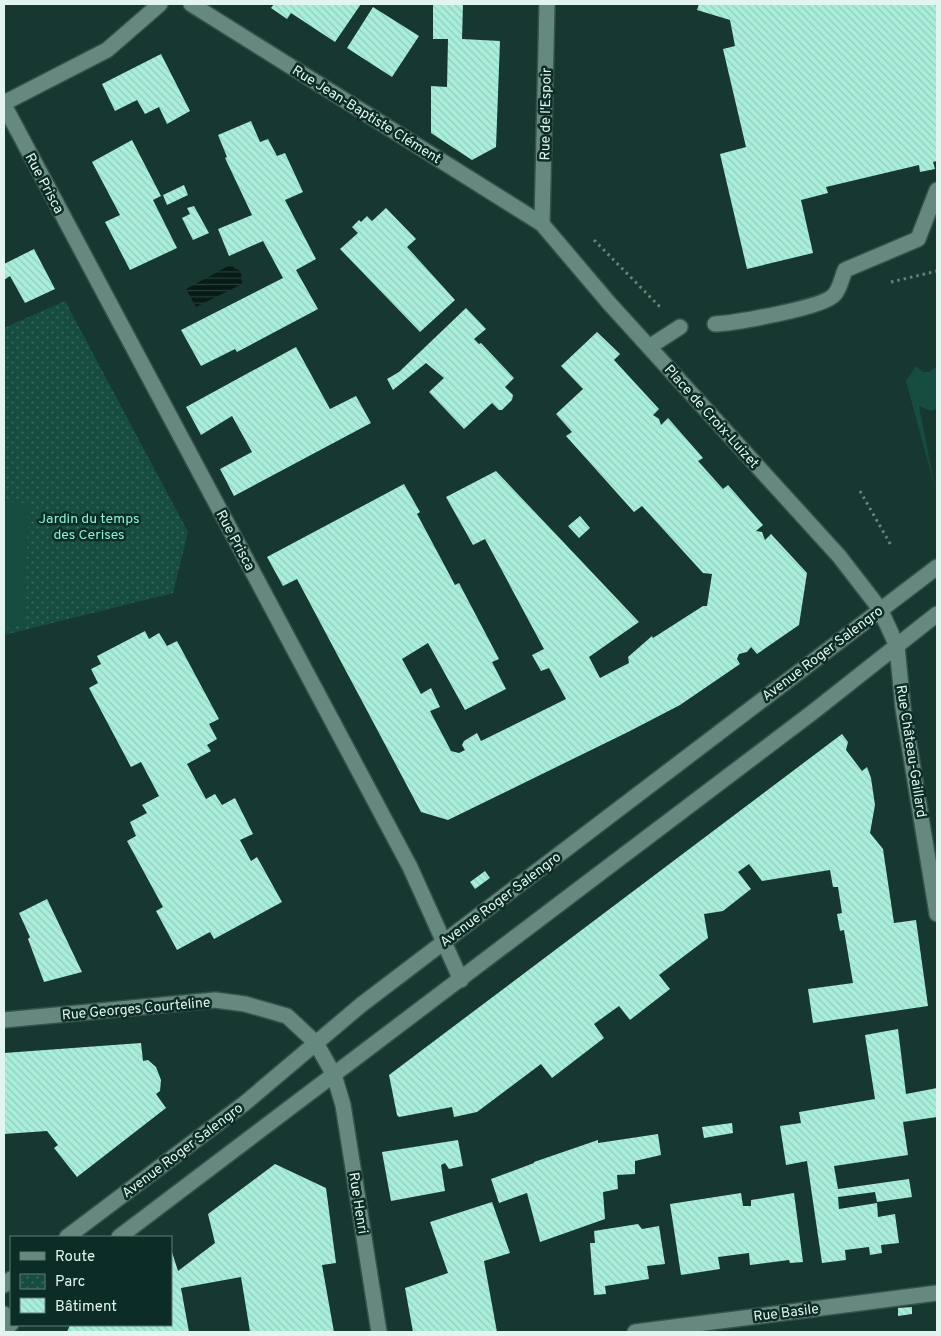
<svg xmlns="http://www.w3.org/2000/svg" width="941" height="1336" viewBox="0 0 941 1336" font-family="Overpass,sans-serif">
<defs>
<pattern id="park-dots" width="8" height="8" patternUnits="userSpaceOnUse" patternTransform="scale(1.25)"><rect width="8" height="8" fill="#174d41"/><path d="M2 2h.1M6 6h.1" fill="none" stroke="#38675d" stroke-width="1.8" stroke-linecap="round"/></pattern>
<pattern id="water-rules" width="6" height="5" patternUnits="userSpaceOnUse" patternTransform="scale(1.25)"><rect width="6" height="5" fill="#061b16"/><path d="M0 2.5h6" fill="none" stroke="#2a3d38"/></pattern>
<pattern id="building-back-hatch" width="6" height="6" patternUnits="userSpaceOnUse" patternTransform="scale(1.25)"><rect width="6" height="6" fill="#a8eeda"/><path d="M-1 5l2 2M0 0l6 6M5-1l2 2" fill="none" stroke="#94cdbd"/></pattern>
</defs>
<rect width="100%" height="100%" fill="#163830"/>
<!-- park -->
<path fill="url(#park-dots)" d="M65,301L188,532L173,593L4,635V328Z"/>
<!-- garden -->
<path fill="#174d41" d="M937,346V408L931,411L919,406L935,488L906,381L916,366L923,372H929L936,367Z
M4,502L29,503L24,623L4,629Z"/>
<!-- water -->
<path fill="url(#water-rules)" d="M232,264L234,268L241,271L242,284L196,307L186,289Z"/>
<!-- building -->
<path fill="url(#building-back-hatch)" d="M274,4H361L335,42L291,13L287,19L271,8Z
M433,4H463L462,39L500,41L496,147L472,160L431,133V86L447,87L448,39H433Z
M699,4H937V161L933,162L935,169L920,172L919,165L826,187L828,193L801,200L813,253L747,269L720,154L746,147L723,49L735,46L730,20L697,10Z
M373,7L419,36L392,77L347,48Z
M161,54L190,111L167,124L159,107L145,114L137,100L115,111L102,84Z
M251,121L260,142L268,139L277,156L285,153L303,192L285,200L316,259L296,270L318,309L237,352L235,349L201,366L181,330L283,278L263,241L229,256L218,229L252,215L225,158L227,157L218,135Z
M132,140L161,196L153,200L177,248L130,270L105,222L120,215L92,162Z
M184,185L188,195L167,205L163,195Z
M194,206L209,233L193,240L182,218L190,214L187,208Z
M386,208L416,239L407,247L455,300L420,332L340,249L358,233L352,227L359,220L361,222L367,216L372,221Z
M34,249L55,289L25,303L10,276L4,280V264Z
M466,308L486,329L474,339L479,344L481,343L514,378L505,387L513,395L512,400L502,410H499L492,403L464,429L429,392L444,378L426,363L393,390L387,379L399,372Z
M597,332L620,354L614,360L659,409L653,415L659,419L661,425L668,418L703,458L698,461L723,489L728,485L763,525L756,531L762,532L765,540L771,534L807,573L799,625L757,654L751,647L747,652L739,654L737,659L740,664L680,705L628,732L448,820L421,812L297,579L283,586L267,557L404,484L420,512L417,514L455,585L459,583L499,659L492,662L506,689L465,710L428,643L402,659L421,694L431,688L440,707L430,711L451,751L459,753L465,750L462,745L464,741L477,733L481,741L566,699L549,668L541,671L532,655L544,649L485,539L473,545L446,497L496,471L639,622L589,657L600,678L629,663L628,657L652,636L653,638L703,606H707L712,574L703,573L642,506L634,512L566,436L572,432L556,414L583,389L561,366Z
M296,347L330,409L356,396L371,423L234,496L220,469L252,452L232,416L201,435L186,407Z
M580,516L590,528L579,538L568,526Z
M145,631L149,639L159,633L167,646L177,641L219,719L209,724L217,739L207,745L211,751L187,764L206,799L215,794L222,805L235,798L253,834L240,840L251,861L257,857L282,902L214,939L210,932L177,950L156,911L163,907L127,841L136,836L130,822L147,813L142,805L159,796L141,762L131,767L89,688L98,683L91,669L101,664L97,656Z
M842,734L848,742L846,750L862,771L867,767L871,778L875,805L870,833L883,849L894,923L916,920L928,1006L813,1023L808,989L853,983L844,930L840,931L837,914L842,913L838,887H833L830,870L762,881L749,864L738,872L751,889L723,911L704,914L708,938L659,975L670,989L630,1020L619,1006L594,1024L604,1038L552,1078L541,1064L477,1112L454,1117L452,1107L399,1117L397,1115L389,1075Z
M485,871L490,878L475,889L470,882Z
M47,899L82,972L44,982L28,939L30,937L19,913Z
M898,1029L906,1094L937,1088V1117L903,1122L908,1155L834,1166L838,1189L909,1179L912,1197L877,1202L875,1192L838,1197L839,1209L877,1203L878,1217L895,1214L899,1243L881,1245L882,1253L870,1255L869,1247L845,1250L846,1260L822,1263L807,1161L786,1165L780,1126L801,1123L799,1112L875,1099L865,1035Z
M141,1043L143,1061L148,1060L156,1067L161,1080L160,1091L156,1094L166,1108L77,1177L54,1148L58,1145L47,1131L4,1134V1053Z
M732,1123L733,1133L704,1138L702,1127Z
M658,1134L661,1155L635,1161V1174L617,1175L618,1189L603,1192L605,1219L540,1242L527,1193L499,1203L491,1179L534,1163V1162L598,1140V1143Z
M458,1140L463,1166L449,1169L445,1163L441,1165L445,1191L391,1201L382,1152Z
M275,1164L326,1188L336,1263L322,1265L334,1332H250L241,1277L181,1288L189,1332H67L70,1325H171V1249L178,1271L215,1243L208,1214Z
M741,1193L743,1206H751V1200L794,1193L803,1262L790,1263L789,1260L750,1265L749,1253L718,1257L720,1269L681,1275L670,1204Z
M492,1202L510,1253L484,1261L497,1332H413L405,1288L448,1273L430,1222Z
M638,1224L642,1229L659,1226L665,1264L647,1266L649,1279L605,1286L606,1294L594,1295L590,1243H595L594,1231Z
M912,1307V1314L898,1316V1308Z"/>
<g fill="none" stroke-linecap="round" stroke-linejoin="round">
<defs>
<path id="lane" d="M715,324C734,323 823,308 834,295C840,289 842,277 845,270L918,239L937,190
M649,347L680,327"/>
<path id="street" d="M191,4L542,224L609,303L839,556L880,609
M4,103L107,50L160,4
M4,105L410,867L461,980
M542,224L547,4
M4,1020L215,1000L245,1004L287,1016L316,1043
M334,1075L343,1105L379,1332
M4,1314L11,1324
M635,1332L937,1293"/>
<path id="secondary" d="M880,609L897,646L903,708L937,914
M316,1043L334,1075
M67,1237L245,1103L361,1005L937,567
M119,1237L813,712L937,614
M4,1285L11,1279
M4,1329L11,1323"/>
</defs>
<!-- lane casing -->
<use href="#lane" stroke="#36524c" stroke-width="18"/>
<!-- street casing -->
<use href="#street" stroke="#36524c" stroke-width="18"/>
<!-- secondary casing -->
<use href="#secondary" stroke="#36524c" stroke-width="18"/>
<!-- path -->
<path stroke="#66827b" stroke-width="3" stroke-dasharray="2.5 4" stroke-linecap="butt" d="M594,240L662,309
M891,282L937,271
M860,491L892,547"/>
<!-- lane -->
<use href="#lane" stroke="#66897f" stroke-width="15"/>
<!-- street -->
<use href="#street" stroke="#66897f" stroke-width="15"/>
<!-- secondary -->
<use href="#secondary" stroke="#66897f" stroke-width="15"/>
</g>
<g text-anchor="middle" stroke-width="5" stroke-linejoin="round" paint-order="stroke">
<!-- street labels -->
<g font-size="14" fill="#e2f4ef" stroke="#0b2d26">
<text transform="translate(367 114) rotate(32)" y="5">Rue Jean-Baptiste Clément</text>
<text transform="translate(545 114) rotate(-89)" y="5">Rue de l'Espoir</text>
<text transform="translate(45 183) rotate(62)" y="5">Rue Prisca</text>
<text transform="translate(712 416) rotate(48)" y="5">Place de Croix-Luizet</text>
<text transform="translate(236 540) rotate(62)" y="5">Rue Prisca</text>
<text transform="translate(822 653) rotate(-37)" y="5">Avenue Roger Salengro</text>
<text transform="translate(912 751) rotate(81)" y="5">Rue Château-Gaillard</text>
<text transform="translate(500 899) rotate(-37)" y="5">Avenue Roger Salengro</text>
<text transform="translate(136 1008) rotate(-5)" y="5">Rue Georges Courteline</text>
<text transform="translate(182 1150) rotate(-37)" y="5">Avenue Roger Salengro</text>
<text transform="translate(359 1203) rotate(81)" y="5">Rue Henri</text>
<text transform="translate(786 1312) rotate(-7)" y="5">Rue Basile</text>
</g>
<!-- park labels -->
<g font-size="14" fill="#89f1d7" stroke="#0b2d26">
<text x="89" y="523">Jardin du temps<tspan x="89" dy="16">des Cerises</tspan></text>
</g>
</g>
<!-- border -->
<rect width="941" height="1336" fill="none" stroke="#e2f4ef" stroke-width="10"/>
<!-- legend -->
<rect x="10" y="1236" width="162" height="90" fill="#0b2d26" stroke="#617d76"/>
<rect x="20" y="1252" width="25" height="8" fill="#66897f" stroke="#617d76"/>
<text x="55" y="1261" font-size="15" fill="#e2f4ef">Route</text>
<rect x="20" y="1274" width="25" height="15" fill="url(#park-dots)" stroke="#617d76"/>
<text x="55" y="1286" font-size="15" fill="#e2f4ef">Parc</text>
<rect x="20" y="1298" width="25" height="15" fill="url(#building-back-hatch)" stroke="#617d76"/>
<text x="55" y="1311" font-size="15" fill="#e2f4ef">Bâtiment</text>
</svg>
